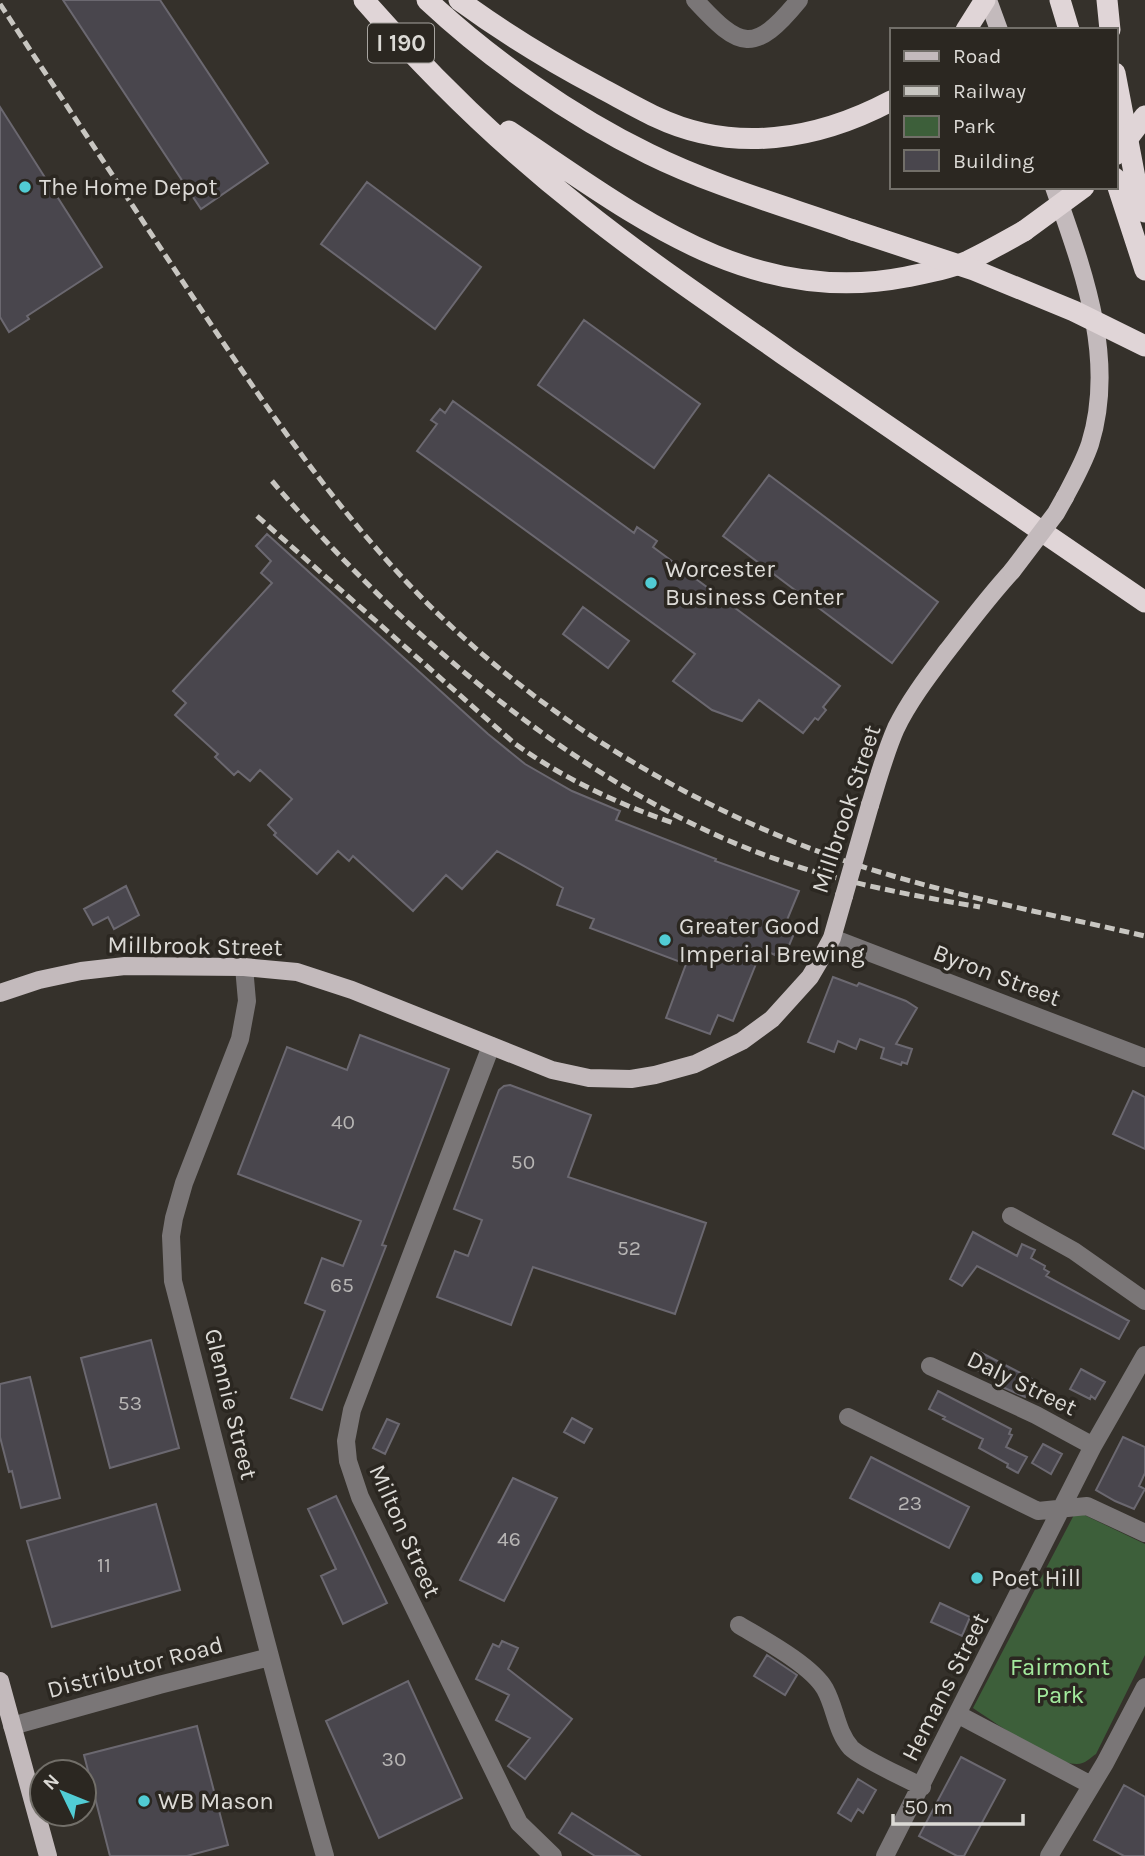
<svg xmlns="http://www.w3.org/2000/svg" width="1145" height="1856" viewBox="0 0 1145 1856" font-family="Karla,sans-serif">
<rect width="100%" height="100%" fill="#35312b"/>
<!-- green -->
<path fill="#3d5f3a" d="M1076,1511L1145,1544V1655L1096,1754C1090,1758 1085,1764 1077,1764C1056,1765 992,1721 973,1708Z"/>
<!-- building -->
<path fill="#49464d" stroke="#6b6870" stroke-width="2" d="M63,0H160L268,163L201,209Z
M0,107L102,267L27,316L29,319L9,332L0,317Z
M367,182L481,267L435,329L321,244Z
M584,320L700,404L654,468L538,385Z
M453,401L634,533L637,527L657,541L653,547L840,686L823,707L826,710L818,720L815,718L803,733L759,700L742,721L712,710L673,681L695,654L417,451L437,424L431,420L440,409L445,413Z
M769,475L938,602L892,663L723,536Z
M267,534L488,734L525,764L572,791L620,811L616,820L716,859L715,861L799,891L787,920L798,924L785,955L776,952L775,955L762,949L733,1021L718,1015L710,1034L666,1018L686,964L590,928L594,919L557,905L563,888L497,851L462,889L446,875L413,911L353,856L349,861L338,851L317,874L274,835L276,833L268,825L292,799L260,770L250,781L238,771L234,775L215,757L218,754L175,715L186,703L173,691L272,583L261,573L271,561L256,546Z
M583,607L629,641L608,668L563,634Z
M126,886L139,915L114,929L108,917L93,925L84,909Z
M833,977L857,986L859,983L906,1001L917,1008L896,1044L912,1049L907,1064L902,1062L901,1065L881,1058L884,1048L860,1039L856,1049L838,1041L834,1052L808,1042Z
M360,1035L449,1069L382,1245L386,1246L322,1410L291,1398L325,1311L305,1303L322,1258L343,1266L361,1221L238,1174L287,1047L347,1070Z
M510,1085L591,1115L568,1177L706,1223L675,1314L533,1267L511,1325L437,1297L455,1251L468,1256L482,1220L454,1209L499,1090L504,1086Z
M1133,1091L1145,1097V1149L1113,1134Z
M973,1232L1017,1256L1022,1244L1035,1250L1031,1258L1045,1266L1044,1269L1049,1272L1046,1276L1129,1321L1119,1339L977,1266L962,1286L950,1279Z
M151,1340L179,1448L110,1468L81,1358Z
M976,1350L1034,1380L1025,1397L1000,1386L1002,1383L968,1365Z
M1081,1369L1105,1382L1095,1399L1091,1396L1090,1399L1070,1389Z
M30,1377L60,1498L21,1508L12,1471L9,1472L0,1437V1384Z
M938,1391L1011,1429L1009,1434L1012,1435L1006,1447L1027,1457L1018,1473L1007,1467L1008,1464L979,1448L983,1439L943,1419L945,1417L929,1409Z
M572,1418L592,1429L584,1443L564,1432Z
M387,1419L399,1424L385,1454L373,1448Z
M1123,1437L1145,1447V1473L1139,1486L1145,1489L1134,1509L1115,1501L1096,1490Z
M1043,1444L1062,1454L1051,1474L1032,1463Z
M871,1457L969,1507L949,1548L850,1498Z
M513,1478L557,1498L504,1601L460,1580Z
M336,1496L387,1603L343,1624L321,1576L336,1569L308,1509Z
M156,1504L180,1590L52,1627L27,1541Z
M940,1603L970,1617L962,1636L931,1622Z
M502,1641L518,1648L508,1669L572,1719L525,1779L508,1766L530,1738L496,1720L509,1695L476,1679L493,1644L499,1647Z
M767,1655L797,1675L785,1695L754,1676Z
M408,1681L462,1798L379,1838L326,1721Z
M197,1726L228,1845L187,1856H110L84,1755Z
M961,1757L1005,1780L964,1856H957L919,1836Z
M858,1779L876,1790L863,1813L858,1809L851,1821L838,1813Z
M1124,1785L1145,1797V1856H1124L1094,1840Z
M572,1813L640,1856H595L559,1833Z"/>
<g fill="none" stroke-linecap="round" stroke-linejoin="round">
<!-- minor -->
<path stroke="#7a7677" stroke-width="18" d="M695,0C740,49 754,55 799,0
M832,938L1145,1058
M244,967L247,1001L240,1039L184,1183L174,1218L171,1236L173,1281C223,1473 270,1666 325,1856
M491,1046L352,1410L346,1441L348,1461L360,1497L519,1823L553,1856
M1011,1216L1074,1251L1145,1301
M930,1366L1036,1415L1093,1446
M848,1417L1038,1511L1087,1506L1145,1533
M739,1625C764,1640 811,1665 825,1689C836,1709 836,1731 851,1748C862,1759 906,1778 922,1787
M959,1715L1091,1785
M12,1726L159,1685L270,1657
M885,1856L1093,1446L1145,1355
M1049,1856L1105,1763L1145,1687"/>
<!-- major -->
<path stroke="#c3babc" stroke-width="18" d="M988,0L999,30
M1054,187C1082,268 1117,357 1090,444C1084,462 1074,480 1065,497
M870,805C878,779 885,753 896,728C909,701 929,675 947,651C968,624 989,596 1012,571
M0,993L39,980L81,971L125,966L244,967L297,972L352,990L552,1070L589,1078L631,1079L655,1075L695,1064L742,1041L772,1019L810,977L820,960L832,938L844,896
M0,1681L48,1856"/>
<!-- highway -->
<path stroke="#e0d5d7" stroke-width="21" d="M364,0C430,76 502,146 581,208C647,261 718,308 787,357C906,439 1026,520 1145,602
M427,0C490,59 571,116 649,154C714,186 785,206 853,230
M459,0C504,33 550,61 599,87C618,97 637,108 656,117C734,154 817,140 891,101
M1060,0L1069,30
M1107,0L1110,30
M966,30L985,0
M1115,73L1136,183L1145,212
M509,131C631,212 748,308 906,277C926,273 950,269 968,261C987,252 1006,241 1024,231
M1115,178L1145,270"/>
<!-- rail -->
<path stroke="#c8c6c1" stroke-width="5" stroke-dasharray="10 5" stroke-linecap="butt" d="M0,4C59,94 119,185 179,276C255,391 333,510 432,608C535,709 660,788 794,842C905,887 1028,909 1145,936
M272,481C401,632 580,788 770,857C838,882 909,895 980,907
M257,516L514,743C564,779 618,804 676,824"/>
<!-- major-bridge -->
<path stroke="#c3babc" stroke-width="18" d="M1012,571L1056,513L1065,497
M844,896L870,805"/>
<!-- highway-bridge -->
<path stroke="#e0d5d7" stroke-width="21" d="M1115,155L1145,116
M853,230L974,270L1074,311L1145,346
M1024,231L1084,187"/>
</g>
<!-- markers -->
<g fill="#51ccd4" stroke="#2b2721" stroke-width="2.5">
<circle cx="25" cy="187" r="7"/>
<circle cx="651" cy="583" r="7"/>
<circle cx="665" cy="940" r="7"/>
<circle cx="977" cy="1578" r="7"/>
<circle cx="144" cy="1801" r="7"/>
</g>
<g text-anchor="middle" stroke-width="7" stroke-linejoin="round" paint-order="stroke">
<!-- number labels -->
<g font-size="21" fill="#b7b5b4">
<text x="343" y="1129">40</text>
<text x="523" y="1169">50</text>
<text x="629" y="1255">52</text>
<text x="342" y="1292">65</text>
<text x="130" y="1410">53</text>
<text x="910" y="1510">23</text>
<text x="509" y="1546">46</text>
<text x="104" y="1572">11</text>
<text x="394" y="1766">30</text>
</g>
<!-- shield labels -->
<rect fill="#2b2721" stroke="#a7a4a0" stroke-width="2" x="368" y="23.5" width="66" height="39" rx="5"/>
<g font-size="23" font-weight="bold" fill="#dcdad6">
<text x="401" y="51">I 190</text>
</g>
<!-- poi labels -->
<g font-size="24" fill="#dcdad6" stroke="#2b2721" text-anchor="start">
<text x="39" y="195">The Home Depot</text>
<text x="665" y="577">Worcester<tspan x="665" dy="28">Business Center</tspan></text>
<text x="679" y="934">Greater Good<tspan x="679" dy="28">Imperial Brewing</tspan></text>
<text x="991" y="1586">Poet Hill</text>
<text x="158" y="1809">WB Mason</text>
</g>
<!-- street labels -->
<g font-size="24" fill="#dcdad6" stroke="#2b2721">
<text transform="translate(846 809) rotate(-72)" y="8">Millbrook Street</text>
<text transform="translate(195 946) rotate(1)" y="8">Millbrook Street</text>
<text transform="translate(997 975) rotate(21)" y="8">Byron Street</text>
<text transform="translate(1022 1383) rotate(26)" y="8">Daly Street</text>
<text transform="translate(231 1404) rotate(76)" y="8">Glennie Street</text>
<text transform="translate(405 1531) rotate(66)" y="8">Milton Street</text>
<text transform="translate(135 1667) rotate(-15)" y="8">Distributor Road</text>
<text transform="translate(945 1687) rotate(-63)" y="8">Hemans Street</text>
</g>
<!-- park labels -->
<g font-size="24" fill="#a3ea9d" stroke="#2b2721">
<text x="1060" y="1675">Fairmont<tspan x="1060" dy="28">Park</tspan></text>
</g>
</g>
<!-- legend -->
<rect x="890" y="28" width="228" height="161" fill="#2b2721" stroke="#726f69" stroke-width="2"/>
<rect x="904" y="51" width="35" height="10" fill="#c3babc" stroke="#726f69" stroke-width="2"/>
<text x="953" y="63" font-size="21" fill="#dcdad6">Road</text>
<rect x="904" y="86" width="35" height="10" fill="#c8c6c1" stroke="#726f69" stroke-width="2"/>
<text x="953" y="98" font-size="21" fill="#dcdad6">Railway</text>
<rect x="904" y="116" width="35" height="21" fill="#3d5f3a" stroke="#726f69" stroke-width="2"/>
<text x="953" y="133" font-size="21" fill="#dcdad6">Park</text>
<rect x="904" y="150" width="35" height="21" fill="#49464d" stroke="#726f69" stroke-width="2"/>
<text x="953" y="168" font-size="21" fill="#dcdad6">Building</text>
<!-- north arrow -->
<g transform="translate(63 1793) rotate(313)"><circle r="33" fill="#2b2721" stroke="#726f69" stroke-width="2"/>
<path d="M0-5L12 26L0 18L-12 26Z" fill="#51ccd4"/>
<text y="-10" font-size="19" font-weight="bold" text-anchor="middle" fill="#dcdad6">N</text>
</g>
<!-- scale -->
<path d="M893 1814v10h130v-10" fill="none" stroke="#dcdad6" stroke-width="3.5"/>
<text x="904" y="1814" font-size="21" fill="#dcdad6" stroke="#2b2721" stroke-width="5" paint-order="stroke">50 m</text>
</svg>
